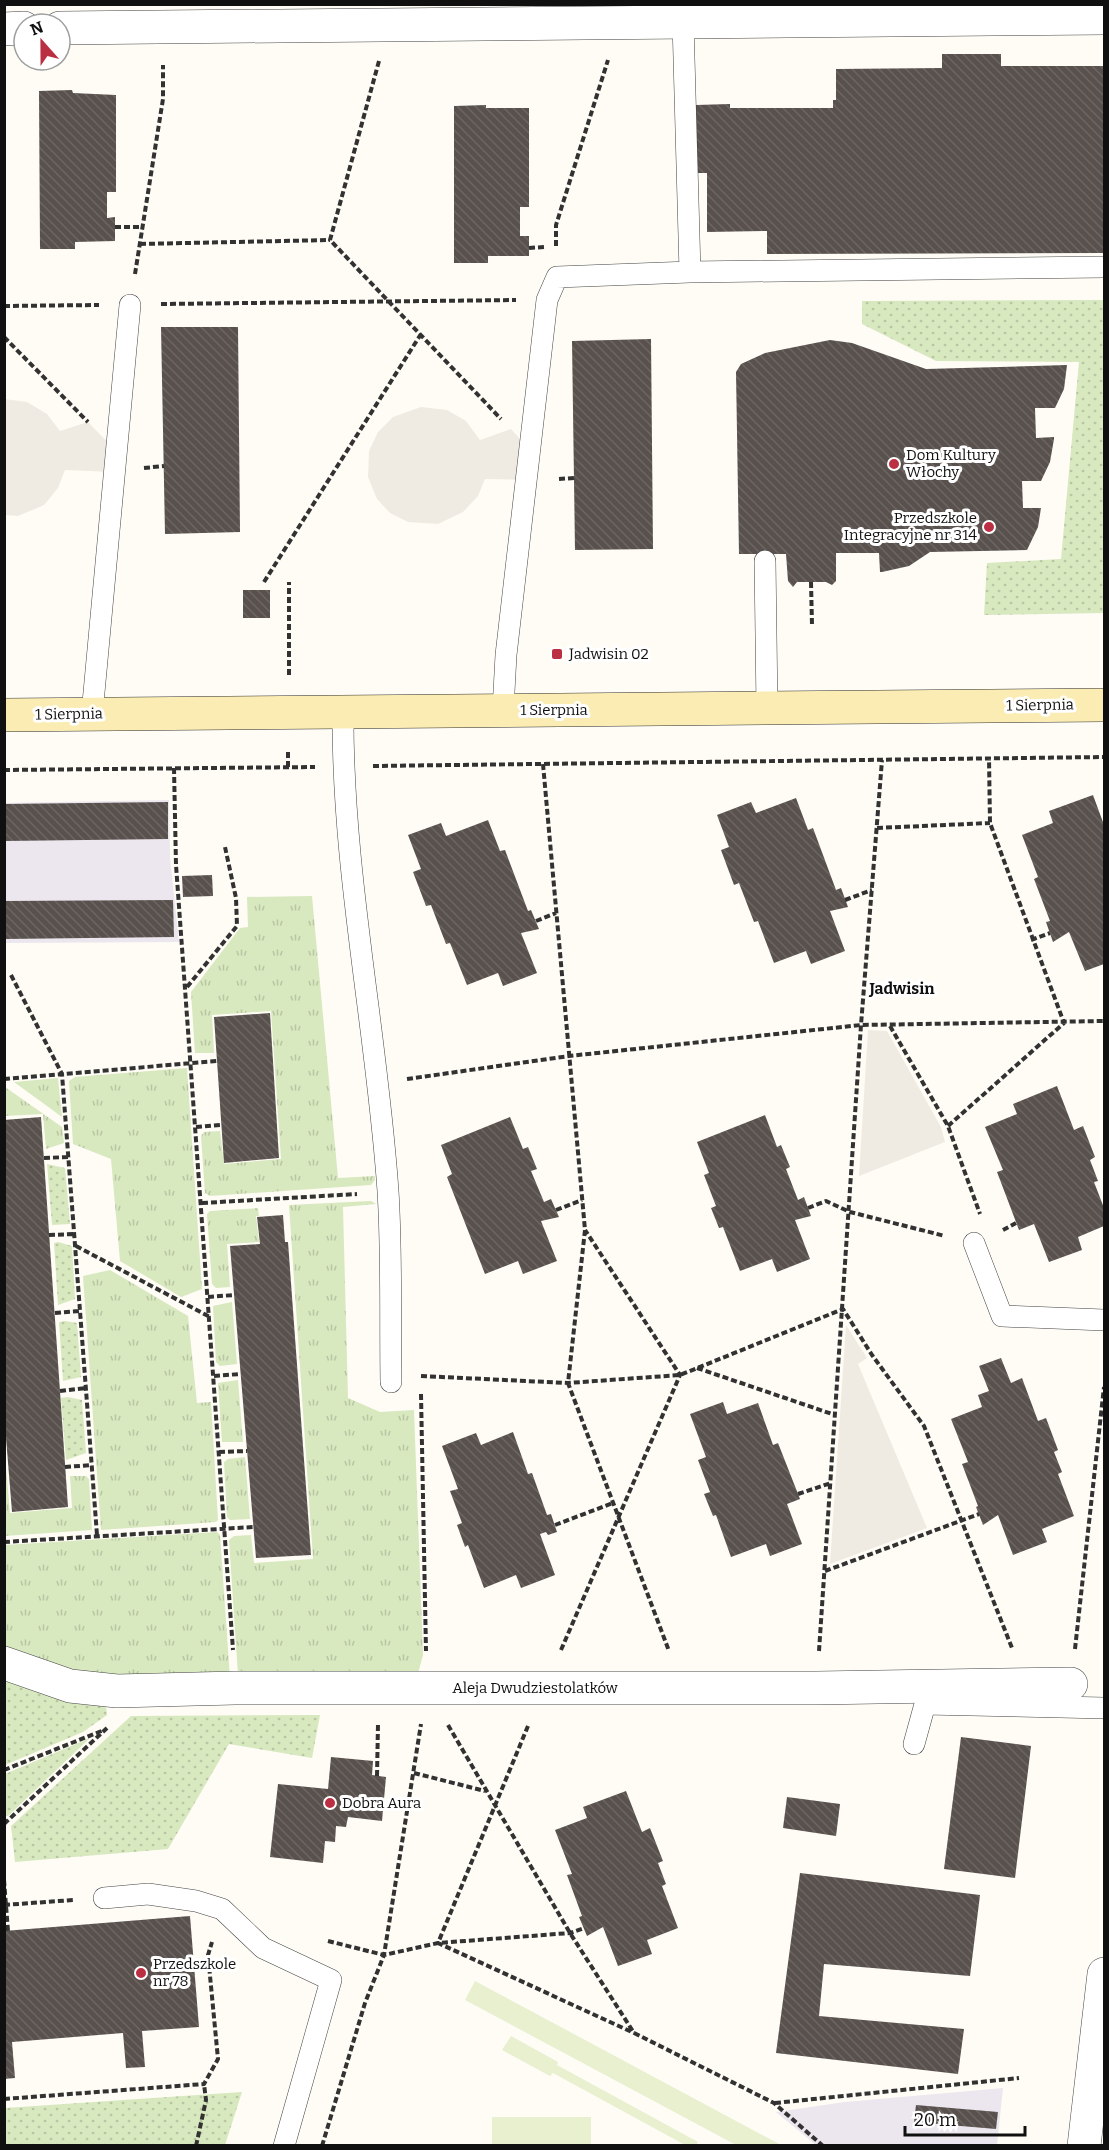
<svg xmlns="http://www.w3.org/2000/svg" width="1109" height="2150" viewBox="0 0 1109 2150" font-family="Bitter,serif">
<defs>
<pattern id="grass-tufts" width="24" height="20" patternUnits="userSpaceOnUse" patternTransform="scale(1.5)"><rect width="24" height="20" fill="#d8e8bf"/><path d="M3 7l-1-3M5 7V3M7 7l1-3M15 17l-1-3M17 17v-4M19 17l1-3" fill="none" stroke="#b8c6a3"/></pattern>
<pattern id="park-dots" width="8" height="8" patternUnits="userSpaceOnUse" patternTransform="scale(1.5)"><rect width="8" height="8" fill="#d8e8bf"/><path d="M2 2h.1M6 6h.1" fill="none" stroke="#b8c6a3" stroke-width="1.8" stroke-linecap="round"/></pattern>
<pattern id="building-back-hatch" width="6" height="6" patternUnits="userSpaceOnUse" patternTransform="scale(1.5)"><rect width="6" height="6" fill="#59514d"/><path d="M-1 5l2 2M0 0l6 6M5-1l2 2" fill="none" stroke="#6c6562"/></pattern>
</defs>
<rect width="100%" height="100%" fill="#fefcf5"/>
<!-- industrial -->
<path fill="#ece6ee" d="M169,800L170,858L179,942L5,943L4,803Z
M1003,2088L997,2145H816L776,2112L845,2102Z"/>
<!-- grass -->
<path fill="url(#grass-tufts)" d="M312,896L338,1178L375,1176V1180L371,1185L210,1196L205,1193L201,1136L204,1132L220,1131L224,1164L281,1159L271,1011L212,1015L214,1053H195L191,992L240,928L248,927L247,897Z
M187,1068L202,1289L181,1297L120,1261L111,1159L73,1144L69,1081L75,1077Z
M58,1078L62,1117L14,1082Z
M5,1087L62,1127L64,1143L46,1149L43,1114L5,1116Z
M371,1201L376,1204L343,1207L348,1398L380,1412L414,1410L423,1655L416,1681L238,1675L229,1540L234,1536L251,1535L254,1563L313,1559L289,1205Z
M258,1208L259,1216H256L259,1242L227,1244L230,1287L216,1288L212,1284L207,1214L210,1211Z
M110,1270L188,1316L197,1403L211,1402L218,1520L216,1522L101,1530L83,1276Z
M232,1302L237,1364L220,1366L216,1362L213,1306Z
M238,1380L243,1442H222L218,1383Z
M4,1444L10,1513L72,1508L70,1476H86L89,1479L92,1530L5,1536Z
M245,1457L250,1519L230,1520L227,1517L224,1462L228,1459Z
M217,1532L220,1535L230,1678L95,1682L5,1655V1545Z"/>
<!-- park -->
<path fill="url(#park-dots)" d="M1104,300V613L984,615L987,563L1061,559L1079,362L936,361L862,324V301Z
M47,1164L65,1168L70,1224L52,1225Z
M58,1242L72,1246L75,1299L58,1305L54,1243Z
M65,1321L77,1323L81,1377L63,1381L59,1322Z
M68,1397L82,1400L86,1453L66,1460L61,1398Z
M5,1674L105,1697L107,1715L83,1732L5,1765Z
M320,1715L312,1758L229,1744L168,1849L15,1862L11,1826L131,1716Z
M90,1738L8,1816H5V1774Z
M242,2092L225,2145H5V2108Z"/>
<!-- pitch -->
<path fill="#e8f0d0" d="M475,1981L781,2145H736L465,2000Z
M511,2036L558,2062L557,2065L698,2142L696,2145H685L553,2073L550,2076L502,2050Z
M492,2117H591V2145H492Z"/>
<!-- plaza -->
<path fill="#f0ebe2" d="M4,399L27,402L47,414L60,431L88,422L116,451L114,472L65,470L58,488L44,505L18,516L5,515Z
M421,407L447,410L466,421L480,440L511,429L531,451L528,480L485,479L478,496L463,512L438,524L408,522L390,513L377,499L368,477L369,451L378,432L393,417Z
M868,1030L887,1031L941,1127L945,1142L859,1176Z
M846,1325L867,1358L858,1364L927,1528L830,1564Z"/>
<!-- building -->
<path fill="url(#building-back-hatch)" d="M942,54H1001V66H1104V253L767,254V231L707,232V173H695L696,105L730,104V108H833V100H836V69L942,68Z
M72,90L73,93L116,95V192H107V218L115,217V241L75,242V249H40L39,91Z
M486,105V108H529V207H520V236H529V256H488V263H454V106Z
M161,327H238L240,532L165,534Z
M651,339L653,549L575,550L572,341Z
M830,340L852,343L926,369L1067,365L1064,389L1055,408H1035L1036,438L1054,437V439L1050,462L1041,481H1022L1023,508H1041L1038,527L1027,550L930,552L909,566L882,572H880L879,553H836V581L832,585L826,582H797L793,587L788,581L786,554H739L736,372L741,364L765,353Z
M243,590H270V618H243Z
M1093,795L1104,825V964L1085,971L1069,932L1053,942L1046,922L1050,921L1034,879L1038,877L1022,835L1053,823L1049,811Z
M796,798L808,830L813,828L836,890L841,888L848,907L830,911L845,951L811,964L806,951L774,963L758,921L754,922L739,883L734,885L721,850L729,847L717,815L751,802L756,813Z
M168,802V839L4,841V804Z
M488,820L500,851L505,850L528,911L531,910L539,929L521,933L537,973L503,986L498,973L467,985L450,943L446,944L431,905L426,906L413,872L421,869L408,835L441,823L446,836Z
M212,875L213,896L183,897L182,876Z
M173,900L174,937L4,939V901Z
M270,1013L279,1158L224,1163L214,1017Z
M1057,1086L1074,1130L1083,1126L1095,1157L1090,1160L1098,1181L1094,1182L1104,1208V1226L1078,1237L1082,1250L1049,1262L1034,1224L1019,1230L997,1172L1003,1170L985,1127L1017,1114L1013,1104Z
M765,1115L777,1147L781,1145L790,1167L786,1169L798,1200L804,1197L811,1216L795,1220L810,1259L777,1272L772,1259L740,1271L723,1227L719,1228L711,1208L716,1206L704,1175L709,1173L697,1142Z
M41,1117L68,1507L12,1512L4,1413V1120Z
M510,1117L523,1149L528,1147L537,1169L531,1171L544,1202L551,1199L559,1217L541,1221L557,1261L523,1274L518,1261L485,1274L447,1177L452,1174L441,1145Z
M283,1215L285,1242H288L311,1555L256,1558L230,1246L260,1244L257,1217Z
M1001,1358L1011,1383L1022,1378L1038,1421L1046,1418L1058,1450L1054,1452L1062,1472L1058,1474L1074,1516L1042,1529L1047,1542L1013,1555L998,1515L983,1525L976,1507L978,1506L962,1464L968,1462L951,1419L982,1407L978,1395L989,1391L979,1366Z
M723,1402L727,1414L758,1403L773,1445L778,1443L800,1499L787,1504L802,1544L770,1556L766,1544L731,1557L716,1515L713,1516L704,1494L710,1492L698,1460L706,1457L690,1414Z
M513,1432L528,1474L532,1473L547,1515L551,1514L557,1532L548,1535L546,1532L540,1534L555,1575L521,1588L516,1575L484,1588L468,1545L465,1547L457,1525L462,1523L450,1491L458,1489L442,1446L476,1433L481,1445Z
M961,1737L1031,1746L1015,1878L944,1869Z
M331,1757L373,1761L372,1775L386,1777L382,1821L348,1817L346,1827L336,1826L335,1842L325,1841L323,1863L270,1857L278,1784L328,1789Z
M626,1791L642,1832L650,1828L663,1861L658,1863L666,1884L662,1886L678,1928L647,1940L652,1954L618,1966L603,1927L587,1936L579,1917L582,1916L567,1875L572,1874L555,1830L587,1818L583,1807Z
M787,1797L840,1804L836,1836L783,1828Z
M800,1873L980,1895L970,1976L824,1964L819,2016L964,2029L958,2074L776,2053Z
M190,1916L199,2027L142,2031L145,2067L126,2068L123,2033L12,2042L15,2078L4,2079V1931Z
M916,2105L998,2112L996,2129L914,2122Z"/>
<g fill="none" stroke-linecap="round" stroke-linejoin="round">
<defs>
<path id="lane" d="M683,22L690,272L1104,267
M765,561L767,708
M503,710L506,655L547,300L557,277L690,272
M343,712C342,872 377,1031 388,1191C392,1254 390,1319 391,1382
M92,714L130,305
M974,1243L1002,1316L1104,1320
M914,1744L925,1704L1104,1708
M104,1898L148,1894L196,1901L222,1909L263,1948L331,1980L284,2146"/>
<path id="street" d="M60,28L1104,18
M4,29L24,28
M4,1663L70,1686L117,1691L235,1688H816L1071,1684
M1084,2146L1104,1974"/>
<path id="secondary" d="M4,715L1104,705"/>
</defs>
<!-- lane casing -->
<use href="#lane" stroke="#434343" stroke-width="22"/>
<!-- street casing -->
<use href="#street" stroke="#434343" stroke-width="34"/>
<!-- secondary casing -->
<use href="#secondary" stroke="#323232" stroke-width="34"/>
<!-- path -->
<path stroke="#323232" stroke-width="4" stroke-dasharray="6 3" stroke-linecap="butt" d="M379,61L330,240L501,419
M115,227H142
M140,244L330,240
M556,246V225L608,60
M529,248L544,247
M135,274L163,99V65
M161,304L516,300
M4,306L99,305
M4,337L88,422
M144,468L164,466
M559,479L574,478
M264,582L421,334
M811,582L812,625
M289,675V582
M543,764L585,1230L568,1383L669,1651
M373,766L1104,757
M288,767V749
M174,768L176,865L233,1650
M4,770L315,767
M877,828L990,823
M845,900L872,890
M536,921L556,913
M1031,940L1050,933
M11,975L62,1074L97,1535
M187,987L237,926L236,898L225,847
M890,1026L948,1126L980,1214
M4,1079L217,1061
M407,1079L569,1056L861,1025L1104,1021
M948,1126L1064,1023L990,823L989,758
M196,1127L221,1125
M44,1158L68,1157
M202,1203L357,1194
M808,1208L826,1201L850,1212L945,1236
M556,1210L582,1200
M1003,1230L1016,1223
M49,1235L74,1234
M76,1246L210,1317
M208,1297L234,1295
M55,1313L80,1311
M697,1368L835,1415
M214,1376L240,1374
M421,1376L568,1383L680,1375L843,1309L872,1355L924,1426L1012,1648
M60,1391L86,1388
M421,1394L426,1651
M219,1452L247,1451
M65,1467L92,1465
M798,1494L831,1483
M555,1525L613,1503
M4,1542L253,1527
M825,1571L979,1514
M1075,1649L1104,1387
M561,1650L680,1375L585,1230
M819,1651L861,1025L882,760
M448,1725L570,1933L634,2033L774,2103L823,2146
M528,1726L438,1943L634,2033
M4,1770L104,1730
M414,1773L485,1791
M377,1776L378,1724
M4,1824L107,1728
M4,1880L8,1931
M4,1905L73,1900
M328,1941L384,1955L438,1943L570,1933L584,1928
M4,2099L204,2084L218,2059L208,1955L212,1942
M775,2103L1019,2078
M196,2146L206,2100L204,2084
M322,2146L365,2003L384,1955L421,1724"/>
<!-- lane -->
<use href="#lane" stroke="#fff" stroke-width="21"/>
<!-- street -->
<use href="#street" stroke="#fff" stroke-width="33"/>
<!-- secondary -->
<use href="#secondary" stroke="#fbecb3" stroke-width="33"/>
</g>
<!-- markers -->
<g fill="#ba2f42" stroke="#fff" stroke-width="2">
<circle cx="894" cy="464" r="6"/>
<circle cx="989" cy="527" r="6"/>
<rect x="551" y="648" width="12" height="12" rx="3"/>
<circle cx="330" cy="1803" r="6"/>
<circle cx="141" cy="1973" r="6"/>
</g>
<g text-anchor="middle" stroke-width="6" stroke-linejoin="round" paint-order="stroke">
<!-- poi labels -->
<g font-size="15" fill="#101010" stroke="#fff" text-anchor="start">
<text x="906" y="460">Dom Kultury<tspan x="906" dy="17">Włochy</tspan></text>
<text x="977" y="523" text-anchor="end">Przedszkole<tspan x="977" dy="17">Integracyjne nr 314</tspan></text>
<text x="569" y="659">Jadwisin 02</text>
<text x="342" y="1808">Dobra Aura</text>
<text x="153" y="1969">Przedszkole<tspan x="153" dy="17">nr 78</tspan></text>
</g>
<!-- street labels -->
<g font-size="15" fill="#101010" stroke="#fff">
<text transform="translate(1040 705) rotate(-1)" y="5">1 Sierpnia</text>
<text x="554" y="715">1 Sierpnia</text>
<text transform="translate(69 714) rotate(-1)" y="5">1 Sierpnia</text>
<text x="535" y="1693">Aleja Dwudziestolatków</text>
</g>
<!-- neighbourhood labels -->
<g font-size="16" font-weight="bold" fill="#101010" stroke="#fff">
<text x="902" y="994">Jadwisin</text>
</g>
</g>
<!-- border -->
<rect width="1109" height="2150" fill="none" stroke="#101010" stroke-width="12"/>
<!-- north arrow -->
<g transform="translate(42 42) rotate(339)"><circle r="28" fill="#ffffff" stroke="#9f9f9f" stroke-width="1.5"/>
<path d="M0-4.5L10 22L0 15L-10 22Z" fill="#ba2f42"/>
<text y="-9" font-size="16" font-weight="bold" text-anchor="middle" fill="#101010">N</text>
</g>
<!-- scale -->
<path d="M905 2126v9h120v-9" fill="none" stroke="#101010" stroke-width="3"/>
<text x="914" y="2126" font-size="18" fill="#101010" stroke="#ffffff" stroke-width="4.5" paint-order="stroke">20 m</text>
</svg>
